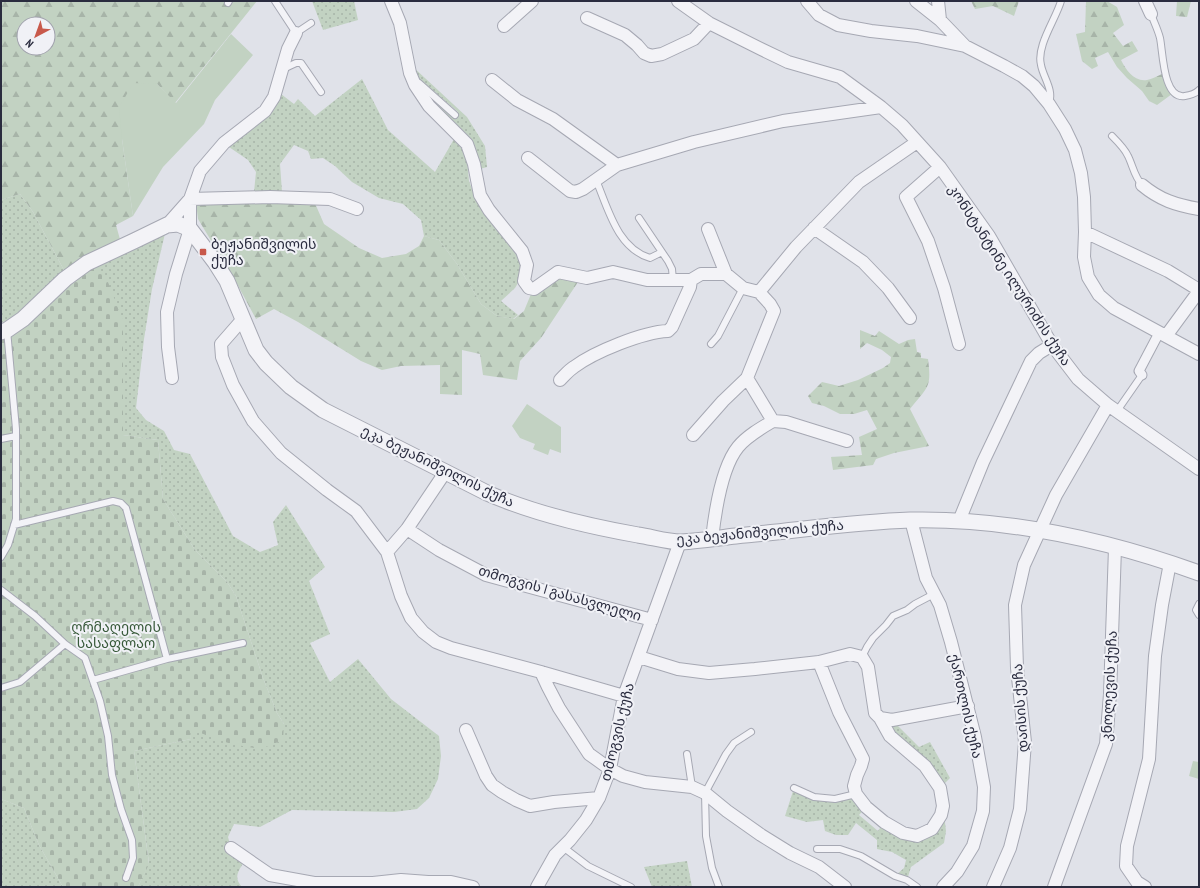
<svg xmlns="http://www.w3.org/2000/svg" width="1200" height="888" viewBox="0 0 1200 888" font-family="'PT Sans Narrow','Noto Sans Georgian',sans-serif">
<defs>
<pattern id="grass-dots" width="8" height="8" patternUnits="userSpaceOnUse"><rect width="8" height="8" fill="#c2d2c2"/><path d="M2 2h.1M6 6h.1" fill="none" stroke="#a7b4a8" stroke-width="1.8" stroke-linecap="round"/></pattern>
<pattern id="forest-firs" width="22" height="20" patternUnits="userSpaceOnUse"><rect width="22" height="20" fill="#c2d2c2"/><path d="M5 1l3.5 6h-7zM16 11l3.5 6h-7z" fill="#a7b4a8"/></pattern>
<pattern id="cemetery-stones" width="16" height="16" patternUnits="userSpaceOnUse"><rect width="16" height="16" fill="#c2d2c2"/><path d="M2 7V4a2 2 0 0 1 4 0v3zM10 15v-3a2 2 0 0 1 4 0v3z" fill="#a7b4a8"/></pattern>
</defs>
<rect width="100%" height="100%" fill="#e0e2e9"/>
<!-- grass -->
<path fill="url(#grass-dots)" d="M312,1H354L358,20L323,30Z
M412,66L467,117L485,146L487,167L480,169L421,89L453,118L458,112L416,76Z
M362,79L388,130L435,172L454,139L462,149L467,159L469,181L477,202L517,252L521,263V278L515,288L501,301L518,315L513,319L497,316L481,304L457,264L439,240L424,236L421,220L403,204L379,198L352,182L335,166L323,158L311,159L308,151L294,145L280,164L282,192H254L256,172L248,160L229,147L270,115L281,94L294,104L298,99L315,116Z
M20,194L33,212L66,274L15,317L1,323V200Z
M167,225L152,289L144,339L136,408L146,420L164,431L174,450L190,454L233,536L260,552L278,545L273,522L286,505L325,567L309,581L330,634L310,643L330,682L358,659L391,699L439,736L441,756L438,779L429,798L417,809L394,812L292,810L260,827L234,824L228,837L231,848L246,858C240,870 232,876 242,887H138L149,863L134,751L191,739L189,731L284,724L277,713L263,678L236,596L227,582L195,550L163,499L158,440L123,435L87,263Z
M892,720L919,747L930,742L950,778L940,788L890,736Z
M794,788L814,797L835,799L856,794L866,807L859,815L878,831L884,822L903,833L932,829L943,806L946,831L944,843L911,867L907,880L895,876L904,868L906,860L892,852L877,849V840L856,823L848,835H836L825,831L823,820L807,822L785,816Z
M1,799L24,808L39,845L63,887H1Z
M687,861L692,887H652L644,867Z"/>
<!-- forest -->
<path fill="url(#forest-firs)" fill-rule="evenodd" d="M1,1H257L175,103L157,84L122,139L133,216L116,225L121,243L66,274L33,212L20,194L1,200ZM24,24H48V48H24Z
M971,1H1019L1014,16L993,6L975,9Z
M1086,1H1107L1117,7L1124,25L1113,33L1123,46L1132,41L1138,51L1121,60C1126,70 1134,82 1147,80C1152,79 1157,76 1162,74L1166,87L1172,94L1157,105L1149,101L1142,91L1127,78L1117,67L1108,52L1095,58L1098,66L1092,69L1082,61L1076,34L1085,32Z
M1177,1H1191L1187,17L1176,16Z
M314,201L324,224L359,248L382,258L406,254L419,246L424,236L439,240L457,264L481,304L497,316L514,319L524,311L531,294L559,274L578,282L541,338L520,361L517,380L483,375L480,354L462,350V395L440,394V365L401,366L382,370L361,361L298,322L274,309L256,319L236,282L198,219L196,203Z
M860,330L875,336L879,331L899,344L908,340L915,339L917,352L921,353V358L928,359C932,389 927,387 910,409L929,446L894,453L876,459L873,465L833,470L831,457L862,455L859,437L877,429L867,410L854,414H840L824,406L812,403L808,396L822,382L839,386L858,380L883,368L890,363L891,357L882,350L867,343L860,349Z"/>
<!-- cemetery -->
<path fill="url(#cemetery-stones)" d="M87,263L106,277L123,321V435L158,440L163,499L195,550L227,582L236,596L263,678L277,713L284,724L283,740L261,749L231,744L195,731H190L191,739L134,751L149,864L138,887H63L39,845L24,808L1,799V331Z"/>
<!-- garden -->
<path fill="#c2d2c2" d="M231,34L253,55L215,100L204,124L163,167L133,216L122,139L119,108L133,83L157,84L176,103Z
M527,404L561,427V453L550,449L548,455L533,449L535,444L520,438L512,426Z
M1193,761L1199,762V779L1189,776Z"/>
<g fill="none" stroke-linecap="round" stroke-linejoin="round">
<defs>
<path id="service" d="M275,1L296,33L311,23
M228,3L229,1
M1151,14C1154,22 1158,30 1160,38C1163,52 1163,100 1185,96C1191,95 1195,94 1199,90
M283,69L296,63H301L321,92
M419,83L455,115
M1049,103C1054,90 1043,77 1041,65C1036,46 1056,19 1061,1
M1112,136C1118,142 1125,149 1128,156C1133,166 1134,176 1142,185
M596,180C608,208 617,248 650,258L662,252
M639,218L668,261L672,269L673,280
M711,344L718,336L743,288
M1117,411L1142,375
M1,439L16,436
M14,525L113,501L121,503L126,508L167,659
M1,557L8,545L16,519V429L7,330
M1,590L35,616L65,644L85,658L100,701L108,736L112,775L121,809L132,840L133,858L126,878
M1199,604L1196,610L1199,615
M862,657L867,647L873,638L886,625L893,616L907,610L915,604L934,594
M93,680L167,659L243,643
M1,688L20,682L65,644
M687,754L692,787
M794,788L814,797L835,799L856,794
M563,847L588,866L631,887
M817,849H840L861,856L895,876L907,880L917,887
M719,887L712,868L706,836L705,793L726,754L734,743L751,732"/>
<path id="pedestrian" d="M1142,375L1139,371L1159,333"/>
<path id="minor" d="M391,1L400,23L410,73L415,85L429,106L467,144L474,164L480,195L489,210L522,251L527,265L524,281L529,288L534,289L558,272L587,278L613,272L647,280H691L701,274H726
M678,1L709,23L761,49L788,62L840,77L881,107L902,125L940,167L989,236L1052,345L1078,379L1108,405L1199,469
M807,1L819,15L838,25L871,31L917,36L965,46L1004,66L1022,76L1034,86L1049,104L1065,129L1075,150L1081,173L1084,197L1085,232L1084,257L1088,277L1099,295L1114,308L1199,354
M916,1L940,20L965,46
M938,1L940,20
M1145,1L1151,14
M587,18L625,35L637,45L644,53L651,56L662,54L694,39L709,23
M504,26L532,1
M492,80L517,100L553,119L617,165
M528,158L570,191L576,192L583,189L617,165L694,142L783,121L881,107
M940,167L906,197L928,241L944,288L959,344
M1142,185C1160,200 1176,205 1199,209
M167,225L190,199L270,197L330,199L357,209
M814,228L863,262L888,288L910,318
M708,229L726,274L743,288L759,292L770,304L774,311L747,378L773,421L786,422L847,441
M1085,232L1168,271L1199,290
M759,292L796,247L859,182L917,142
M242,320L221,344L222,357L233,385L253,421L281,453L327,490L356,511L387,552L401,596L411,618L423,632L436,642L451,648L541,672L624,696
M1166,336L1199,291
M172,378L168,347L167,312L176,274L190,229V199L200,171L224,143L265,111L274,97L288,49L296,33
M560,380C565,375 569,370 574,367C594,352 643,332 668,331L672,327L690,287L691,280
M693,435L723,401L747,378
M911,520L926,578L940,605L951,642L975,737L984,787L983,811L973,846L957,872L943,887
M959,521L983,462L1031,361L1039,353L1052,345
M407,529L439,550L486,575L652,620
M712,539C715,512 721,468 738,447C747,436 761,428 773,421
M387,552L407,529L446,471
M639,657L678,669L709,673L755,669L819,662L850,654L862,657L868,667L875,713L880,718L890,736L925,766L940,788L943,806L941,815L932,829L917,836L903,833L884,822L866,807L856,794L854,786L857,775L861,766L863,759L839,712L819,662
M541,672L548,687L559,708L589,754L610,769L623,776L645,782L692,787L705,793L727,811L761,835L790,853L819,867L845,887
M880,718L892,720L968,706
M466,730L486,776L492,785L502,792L516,800L530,806L554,802L599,798
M231,848L270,875L314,883H373L401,880L428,882H451L473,887
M537,887L555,855L570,840L586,820L599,798L610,769L624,696L680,542
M993,887L1010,848L1020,809L1025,742L1017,668L1015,605L1024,565L1056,495L1108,405
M1054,887L1106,744L1110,694L1115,548
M1145,887L1137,882L1126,866L1127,846L1149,759L1155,656L1162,605L1170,563"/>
<path id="tertiary" d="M1,332L7,330L23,319L65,279L87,263L134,241L167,225L178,224L190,229L215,262L227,281L256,350L266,363L291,387L323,410L487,493C535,514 587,526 638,535C652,537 667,542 681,542C699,541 718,538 736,536C794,531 852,522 910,520C1008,518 1107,540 1199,573"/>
</defs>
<!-- service casing -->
<use href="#service" stroke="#a6a8b3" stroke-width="8"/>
<!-- pedestrian casing -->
<use href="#pedestrian" stroke="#a6a8b3" stroke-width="11"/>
<!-- minor casing -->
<use href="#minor" stroke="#a6a8b3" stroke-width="14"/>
<!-- tertiary casing -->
<use href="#tertiary" stroke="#a6a8b3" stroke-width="17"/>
<!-- service -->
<use href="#service" stroke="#f3f3f7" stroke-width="6"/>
<!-- pedestrian -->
<use href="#pedestrian" stroke="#f3f3f7" stroke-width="9"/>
<!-- minor -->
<use href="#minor" stroke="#f3f3f7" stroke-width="12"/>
<!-- tertiary -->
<use href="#tertiary" stroke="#f3f3f7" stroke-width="15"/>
</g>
<!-- markers -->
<rect fill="#c8594b" stroke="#f0f1f6" stroke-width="1.5" x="199" y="248" width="8" height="8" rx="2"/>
<g text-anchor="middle" stroke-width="4" stroke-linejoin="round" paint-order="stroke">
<!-- poi labels -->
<g font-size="14" fill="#2a2c3f" stroke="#f0f1f6" text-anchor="start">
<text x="211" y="249">ბეჟანიშვილის<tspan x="211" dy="16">ქუჩა</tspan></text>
</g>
<!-- street labels -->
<g font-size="14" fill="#2a2c3f" stroke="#f0f1f6">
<text transform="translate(1010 275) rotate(57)" y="5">კონსტანტინე ილურიძის ქუჩა</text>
<text transform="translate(438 466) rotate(26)" y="5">ეკა ბეჟანიშვილის ქუჩა</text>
<text transform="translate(760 532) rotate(-5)" y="5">ეკა ბეჟანიშვილის ქუჩა</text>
<text transform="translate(560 593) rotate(16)" y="5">თმოგვის I გასასვლელი</text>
<text transform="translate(1109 686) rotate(-87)" y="5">კნოლევის ქუჩა</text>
<text transform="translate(966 706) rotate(77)" y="5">ქართლის ქუჩა</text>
<text transform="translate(1020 708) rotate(-94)" y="5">დაისის ქუჩა</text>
<text transform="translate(617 732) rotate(-76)" y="5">თმოგვის ქუჩა</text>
</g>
<!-- park labels -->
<g font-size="14" fill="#385a3a" stroke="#f0f1f6">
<text x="116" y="632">ღრმაღელის<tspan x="116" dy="16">სასაფლაო</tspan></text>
</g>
</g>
<!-- border -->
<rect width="1200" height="888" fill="none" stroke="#2a2c3f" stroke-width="4"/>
<!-- north arrow -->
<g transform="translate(36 36) rotate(221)"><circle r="19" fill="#f0f1f6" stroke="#a1a2ad"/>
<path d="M0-3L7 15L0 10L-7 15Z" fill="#c8594b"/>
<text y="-6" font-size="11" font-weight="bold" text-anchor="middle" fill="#2a2c3f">N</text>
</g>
</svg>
